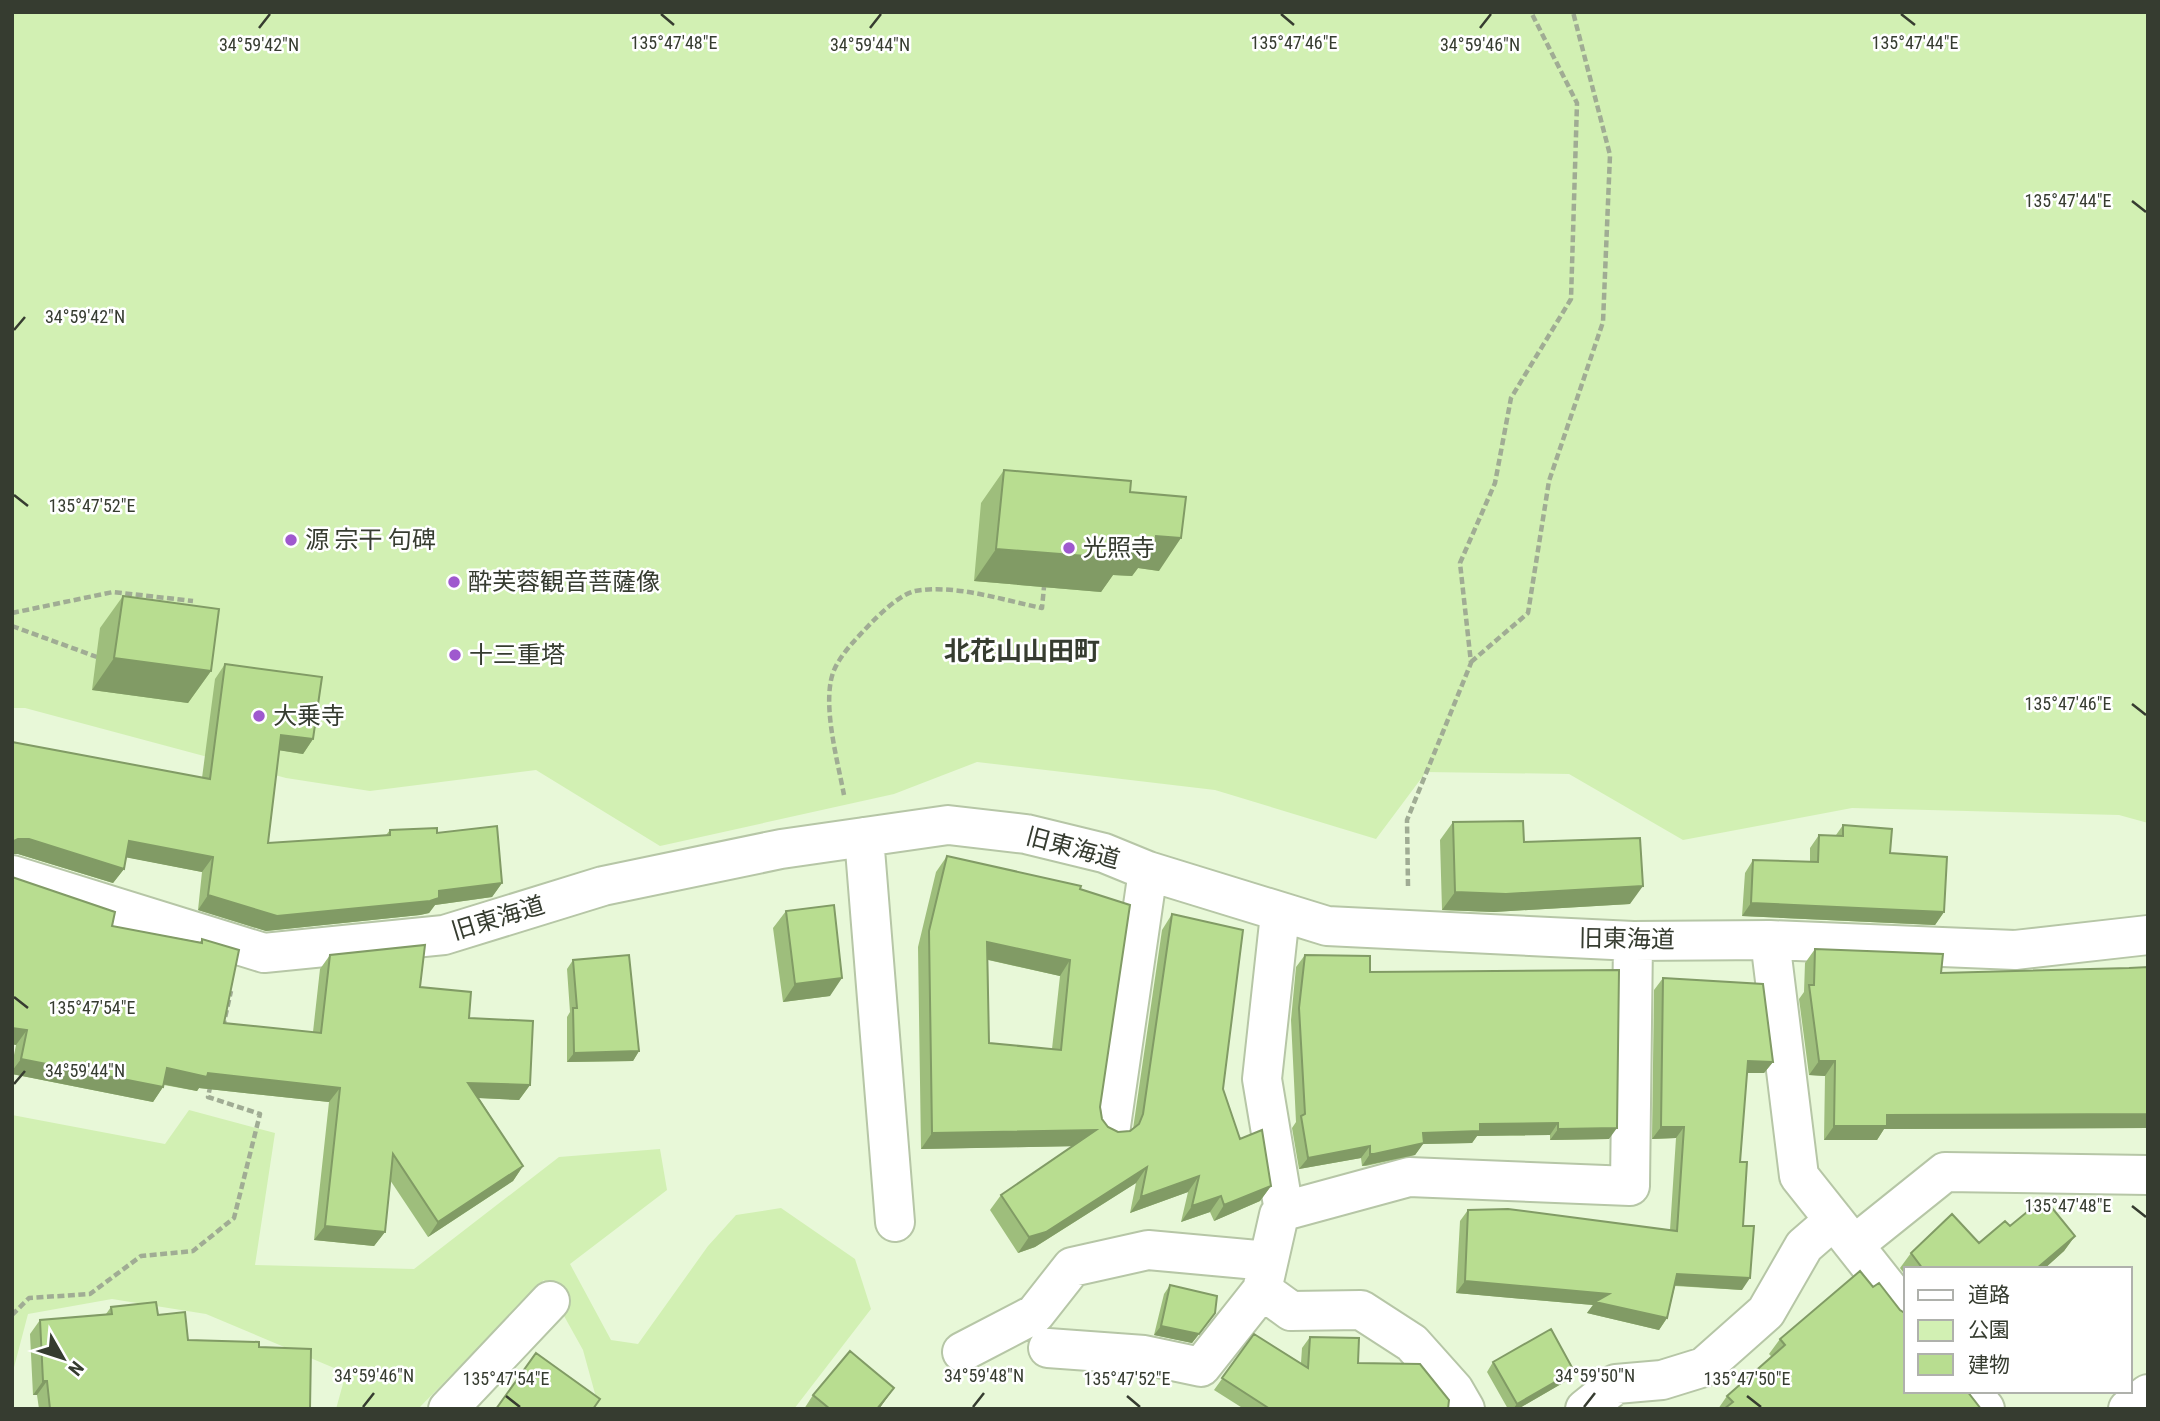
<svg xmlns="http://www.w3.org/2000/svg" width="2160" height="1421" viewBox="0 0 2160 1421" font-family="'Roboto Condensed','Noto Sans JP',sans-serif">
<rect width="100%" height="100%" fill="#e8f8d8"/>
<!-- green -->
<path fill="#d2f0b3" d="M12,12H2148V823L2119,815L1852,808L1683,840L1569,774L1426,772L1376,839L1215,790L977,762L894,794L660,846L536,770L370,791L286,778L25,708H12Z
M189,1110L275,1133L255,1265L414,1269L559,1157L660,1149L667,1190L570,1264L611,1340L638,1344L708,1246L736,1215L781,1208L855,1259L871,1309L794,1409H593L597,1401L583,1350L544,1280L418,1409H336L346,1373L206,1314L112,1299L28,1314L12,1375V1115L165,1144Z"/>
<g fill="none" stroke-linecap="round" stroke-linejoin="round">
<defs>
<path id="minor" d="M864,837L895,1222
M12,875L264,953L444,935L603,886L781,849L948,825L1026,834L1104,853L1148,871L1327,926L1633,941L1770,940L2015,950L2148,935
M1280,914L1262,1079L1284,1211
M1770,940L1799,1176L1834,1220
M1111,1126L1148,871
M1854,1245L1945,1172L2148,1175
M1048,1348L1144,1355L1201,1367L1262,1290
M962,1352L1035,1314L1072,1267L1148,1250L1268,1261
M1971,1391L1985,1409
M448,1409L550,1301
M1465,1409L1454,1390L1412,1343L1361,1310L1291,1311L1262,1290L1279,1215L1284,1211L1409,1177L1630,1186L1633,941
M1585,1409L1616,1384L1662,1380L1704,1367L1766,1312L1804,1246L1834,1220L1906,1311
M2128,1409L2148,1394"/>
</defs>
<!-- minor casing -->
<use href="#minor" stroke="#b6c6a6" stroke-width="42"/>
<!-- path -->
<path stroke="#a0ac94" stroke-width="4.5" stroke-dasharray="7 3.5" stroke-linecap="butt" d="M12,613L113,592L193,601
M12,626L97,657
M1471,662L1528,613L1549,481L1603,322L1610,155L1573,12
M844,795C838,762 820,699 835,668C844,650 858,637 872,622C882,612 901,594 915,591C956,584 1002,600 1042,608L1044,587
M1408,886L1407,820L1471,663L1460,563L1495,483L1511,398L1571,299L1577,103L1531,12
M223,1027L231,991
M12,1315L29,1298L90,1294L141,1256L193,1251L234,1218L260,1114L208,1097L211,1083"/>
<!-- minor -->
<use href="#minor" stroke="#fff" stroke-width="38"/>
</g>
<!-- wall -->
<path fill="#9ebe7c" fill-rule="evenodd" d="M1004,470L1130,492L1159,571L1138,568L1132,576L1113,575L1101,592L974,581L981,503Z
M123,596L211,671L188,703L92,690L100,628Z
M225,664L313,739L303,754L279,750L268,843L386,835L390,830L437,833L502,883L492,897L435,905L429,913L420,915L266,931L198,910L202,872L126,857L124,869L113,883L18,854L202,778L215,679Z
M1453,822L1524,842L1630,904L1494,912L1442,910L1440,840Z
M1843,825L1890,853L1944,912L1935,925L1742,916L1745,873L1753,860L1810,862V848L1819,835H1836Z
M947,856L1080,889L1102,1119L1108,1127L1118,1132L1130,1131L1133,1129L1162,930L1172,914L1223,1089L1240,1139L1271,1186L1260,1201L1214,1221L1210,1212L1181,1222L1188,1192L1130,1213L1136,1183L1035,1247L1018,1253L990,1210L1001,1195L1073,1146L921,1149L918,947L936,872ZM988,960L1060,976L1052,1049L989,1043Z
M786,911L830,996L783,1002L773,928Z
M112,926L200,942L202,939L224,1023L313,1032L320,969L330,955L420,987L469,1018L530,1085L519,1100L479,1098L523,1166L513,1181L428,1237L390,1180L385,1232L374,1246L314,1240L329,1102L199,1088L197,1091L164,1085L163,1087L153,1102L12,1074V1065L16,1045L12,1044Z
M1815,949L1941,973L2129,968L2148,967V1128L1884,1129L1877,1140H1824L1825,1076L1809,1075L1799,999L1804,992L1805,963Z
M1305,955L1370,972L1609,1139L1550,1140V1135L1477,1136L1472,1143L1423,1144L1415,1155L1366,1166H1362L1361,1158L1299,1169L1292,1128L1296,1122L1291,1020L1296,967Z
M573,960L639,1051L633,1061L567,1062V1017L570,1012L567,969Z
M1663,978L1773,1062L1764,1073H1747L1740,1162L1743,1226L1742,1290L1675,1286L1667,1318L1659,1330L1587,1313L1593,1305L1456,1293L1460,1221L1468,1210L1670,1230L1676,1138L1652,1139L1654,990Z
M2010,1226L2075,1236L2064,1251L2044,1269H1906V1276L1900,1268L1911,1253L1979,1243Z
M1170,1285L1209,1322L1192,1343L1154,1335L1164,1294Z
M111,1307L158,1315L188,1340L259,1347L310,1409H39L37,1395H33L30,1334L40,1320L106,1314Z
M1254,1334L1301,1363L1302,1348L1310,1337L1358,1363L1448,1409H1244L1214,1390Z
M1780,1339L1979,1407L1981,1409H1718L1727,1396L1772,1357L1769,1354Z
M1493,1362L1568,1380L1518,1409H1508L1487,1372Z
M894,1388L879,1409H804L813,1395Z"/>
<!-- shaded-wall -->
<path fill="#819b65" d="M1156,536L1181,538L1159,571L1138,568L1132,576L1113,575L1101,592L974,581L996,549L1125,542Z
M114,658L211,671L188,703L92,690Z
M281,735L313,739L303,754L271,749Z
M18,839H29L124,869L113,883L18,854H12V842Z
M129,841L213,857L202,872L119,856Z
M502,883L492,897L435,905L429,913L420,915L266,931L198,910L208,895L439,891Z
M1643,886L1630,904L1494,912L1442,910L1455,892Z
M1751,903L1944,912L1935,925L1742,916Z
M987,942L1070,960L1060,976L976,957Z
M842,978L830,996L783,1002L795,984Z
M12,1028L27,1030L16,1045L12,1044Z
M639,1051L633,1061L567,1062L574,1053Z
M21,1059L163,1087L153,1102L12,1074V1071Z
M1748,1061L1773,1062L1764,1073H1740Z
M1819,1061H1835L1825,1076L1809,1075Z
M167,1068L340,1088L329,1102L199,1088L197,1091L157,1083Z
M468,1083L530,1085L519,1100L458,1097Z
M2148,1114V1128L1884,1129L1877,1140H1824L1834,1126L1887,1115Z
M1558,1123L1550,1135L1477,1136L1472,1143L1423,1144L1415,1155L1362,1166L1370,1154L1423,1133L1480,1124Z
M1661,1127H1684L1676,1138L1652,1139Z
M1617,1128L1609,1139L1550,1140L1558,1129Z
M1096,1130L1085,1146L921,1149L932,1133Z
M1370,1146L1361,1158L1299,1169L1308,1158Z
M523,1166L513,1181L428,1237L438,1222Z
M1147,1167L1136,1183L1035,1247L1018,1253L1029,1237Z
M1199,1176L1188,1192L1130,1213L1141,1197Z
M1271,1186L1260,1201L1214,1221L1224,1205Z
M1221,1196L1210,1212L1181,1222L1192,1206Z
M325,1226L385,1232L374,1246L314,1240Z
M2075,1236L2064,1251L2044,1269H2036Z
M1677,1274L1750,1278L1742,1290L1669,1285Z
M1465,1281L1609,1294L1667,1318L1659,1330L1587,1313L1593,1305L1456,1293Z
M1215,1313L1192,1343L1154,1335L1161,1326Z
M1574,1371L1568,1380L1518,1409H1513L1517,1404Z
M43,1381H47L37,1395H33Z
M894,1388L879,1409H877Z"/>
<!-- building -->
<path fill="#b8dd90" stroke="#819b65" stroke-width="2" fill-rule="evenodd" d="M1004,470L1131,481L1130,492L1186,497L1181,538L1156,536L1155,544L1125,542L1124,559L996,549Z
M123,596L219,609L211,671L114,658Z
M225,664L322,677L313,739L281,735L268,843L390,835V830L437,828V833L497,826L502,883L439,891V898L430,901L277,916L208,895L213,857L129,841L124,869L29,839H18L12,842V742L210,779Z
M1523,821L1524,842L1640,838L1643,886L1506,894L1455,892L1453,822Z
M1843,825L1892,829L1890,853L1947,857L1944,912L1751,903L1753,860L1818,862L1819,835L1843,836Z
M947,856L1081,886L1080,889L1130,905L1100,1107L1102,1119L1108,1127L1118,1132L1130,1131L1139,1124L1143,1114L1172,914L1243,930L1223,1089L1240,1139L1262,1130L1271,1186L1224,1205L1221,1196L1192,1206L1199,1176L1141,1197L1147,1167L1046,1232L1029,1237L1001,1195L1096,1130L932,1133L929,931ZM987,942L1070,960L1061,1050L989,1043Z
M12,877L115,912L112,926L202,943V939L239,950L224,1023L321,1033L330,955L425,945L420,987L471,992L469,1018L533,1021L530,1085L468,1083L523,1166L438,1222L393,1154L385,1232L325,1226L340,1088L208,1073L207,1077L167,1068L163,1087L21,1059L27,1030L12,1028Z
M834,905L842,978L795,984L786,911Z
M1815,949L1943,954L1941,973L2129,968L2148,967V1114L1887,1115V1126H1834L1835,1061H1819L1809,985H1814Z
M629,955L639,1051L574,1053L573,1008H577L573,960Z
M1305,955L1370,956V972L1619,970L1617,1128L1558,1129V1123L1480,1124V1131L1423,1133L1424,1143L1374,1154H1370V1146L1308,1158L1301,1116L1305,1114L1299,1008Z
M1663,978L1763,984L1773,1062L1748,1061L1740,1162H1747L1743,1226H1754L1750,1278L1677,1274L1667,1318L1595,1302L1609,1294L1465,1281L1468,1210L1508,1209L1677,1231L1684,1127H1661Z
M2044,1198L2075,1236L2036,1269H1923L1911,1253L1952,1214L1979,1243L2005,1221L2010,1226Z
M1860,1271L1873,1287L1879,1283L1900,1310L1906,1314V1391H1967L1981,1409H1724L1733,1402L1727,1396L1785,1345L1780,1339Z
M1170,1285L1217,1296L1215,1313L1199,1334L1161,1326Z
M156,1302L158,1315L185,1312L188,1340L259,1342V1347L311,1349L310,1409H50L47,1381H43L40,1320L112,1314L111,1307Z
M1551,1329L1574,1371L1517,1404L1493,1362Z
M1254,1334L1308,1368L1310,1337L1359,1338L1358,1363L1420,1364L1449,1400L1448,1409H1270L1222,1378Z
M850,1351L894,1388L877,1409H830L813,1395Z
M536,1353L600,1399L593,1409H496Z"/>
<!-- ticks -->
<path fill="none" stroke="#363c30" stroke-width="2.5" d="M661,14L674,25M1281,14L1294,25M1901,14L1915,25M259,28L270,14M870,28L881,14M1480,28L1491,14M2132,201L2146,212M14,330L25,317M14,495L28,506M2132,704L2146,715M14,997L28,1008M14,1084L25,1071M2132,1206L2146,1217M506,1396L520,1407M1127,1396L1140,1407M1747,1396L1761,1407M363,1407L374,1393M973,1407L984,1393M1584,1407L1595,1393"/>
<!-- markers -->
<g fill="#9f59ce" stroke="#fff" stroke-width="2.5">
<circle cx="291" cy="540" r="7"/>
<circle cx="1069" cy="548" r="7"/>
<circle cx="454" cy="582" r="7"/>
<circle cx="455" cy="655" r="7"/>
<circle cx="259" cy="716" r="7"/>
</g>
<g text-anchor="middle" stroke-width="5" stroke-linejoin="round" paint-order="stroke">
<!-- poi labels -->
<g font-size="24" fill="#363c30" stroke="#fff" text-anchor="start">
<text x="305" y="548">源 宗干 句碑</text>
<text x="1083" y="556">光照寺</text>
<text x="468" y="590">酔芙蓉観音菩薩像</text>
<text x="469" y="663">十三重塔</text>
<text x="273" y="724">大乗寺</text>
</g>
<!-- street labels -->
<g font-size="24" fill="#363c30" stroke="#fff">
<text transform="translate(1073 848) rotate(15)" y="8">旧東海道</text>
<text transform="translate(498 918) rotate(-17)" y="8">旧東海道</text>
<text transform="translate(1627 939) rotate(1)" y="8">旧東海道</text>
</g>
<!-- neighbourhood labels -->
<g font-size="26" font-weight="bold" fill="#363c30" stroke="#fff">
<text x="1022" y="660">北花山山田町</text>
</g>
</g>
<g font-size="18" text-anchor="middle" fill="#363c30" stroke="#fff" stroke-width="5" stroke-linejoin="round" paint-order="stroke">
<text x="1915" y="49">135°47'44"E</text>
<text x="674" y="49">135°47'48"E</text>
<text x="1294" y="49">135°47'46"E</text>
<text x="259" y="51">34°59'42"N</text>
<text x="870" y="51">34°59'44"N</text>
<text x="1480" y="51">34°59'46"N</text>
<text x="2068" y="207">135°47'44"E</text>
<text x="85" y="323">34°59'42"N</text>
<text x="92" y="512">135°47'52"E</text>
<text x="2068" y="710">135°47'46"E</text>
<text x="92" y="1014">135°47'54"E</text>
<text x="85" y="1077">34°59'44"N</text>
<text x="2068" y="1212">135°47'48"E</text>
<text x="374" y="1382">34°59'46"N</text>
<text x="984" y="1382">34°59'48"N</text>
<text x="1595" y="1382">34°59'50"N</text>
<text x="506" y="1385">135°47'54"E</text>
<text x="1127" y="1385">135°47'52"E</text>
<text x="1747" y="1385">135°47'50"E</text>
</g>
<!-- border -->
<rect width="2160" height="1421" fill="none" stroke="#363c30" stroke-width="28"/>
<!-- legend -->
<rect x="1904" y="1267" width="228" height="126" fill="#ffffff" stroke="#afb1ac" stroke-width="2"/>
<rect x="1918" y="1290" width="35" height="10" fill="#ffffff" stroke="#afb1ac" stroke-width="2"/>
<text x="1968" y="1302" font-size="21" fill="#363c30">道路</text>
<rect x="1918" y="1320" width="35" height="21" fill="#d2f0b3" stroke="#afb1ac" stroke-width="2"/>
<text x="1968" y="1337" font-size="21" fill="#363c30">公園</text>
<rect x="1918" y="1354" width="35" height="21" fill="#b8dd90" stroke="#afb1ac" stroke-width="2"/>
<text x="1968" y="1372" font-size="21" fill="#363c30">建物</text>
<!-- north arrow -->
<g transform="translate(63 1358) rotate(129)" stroke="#ffffff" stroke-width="5" paint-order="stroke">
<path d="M0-5L12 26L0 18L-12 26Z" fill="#363c30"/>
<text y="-10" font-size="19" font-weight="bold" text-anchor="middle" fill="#363c30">N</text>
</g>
</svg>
